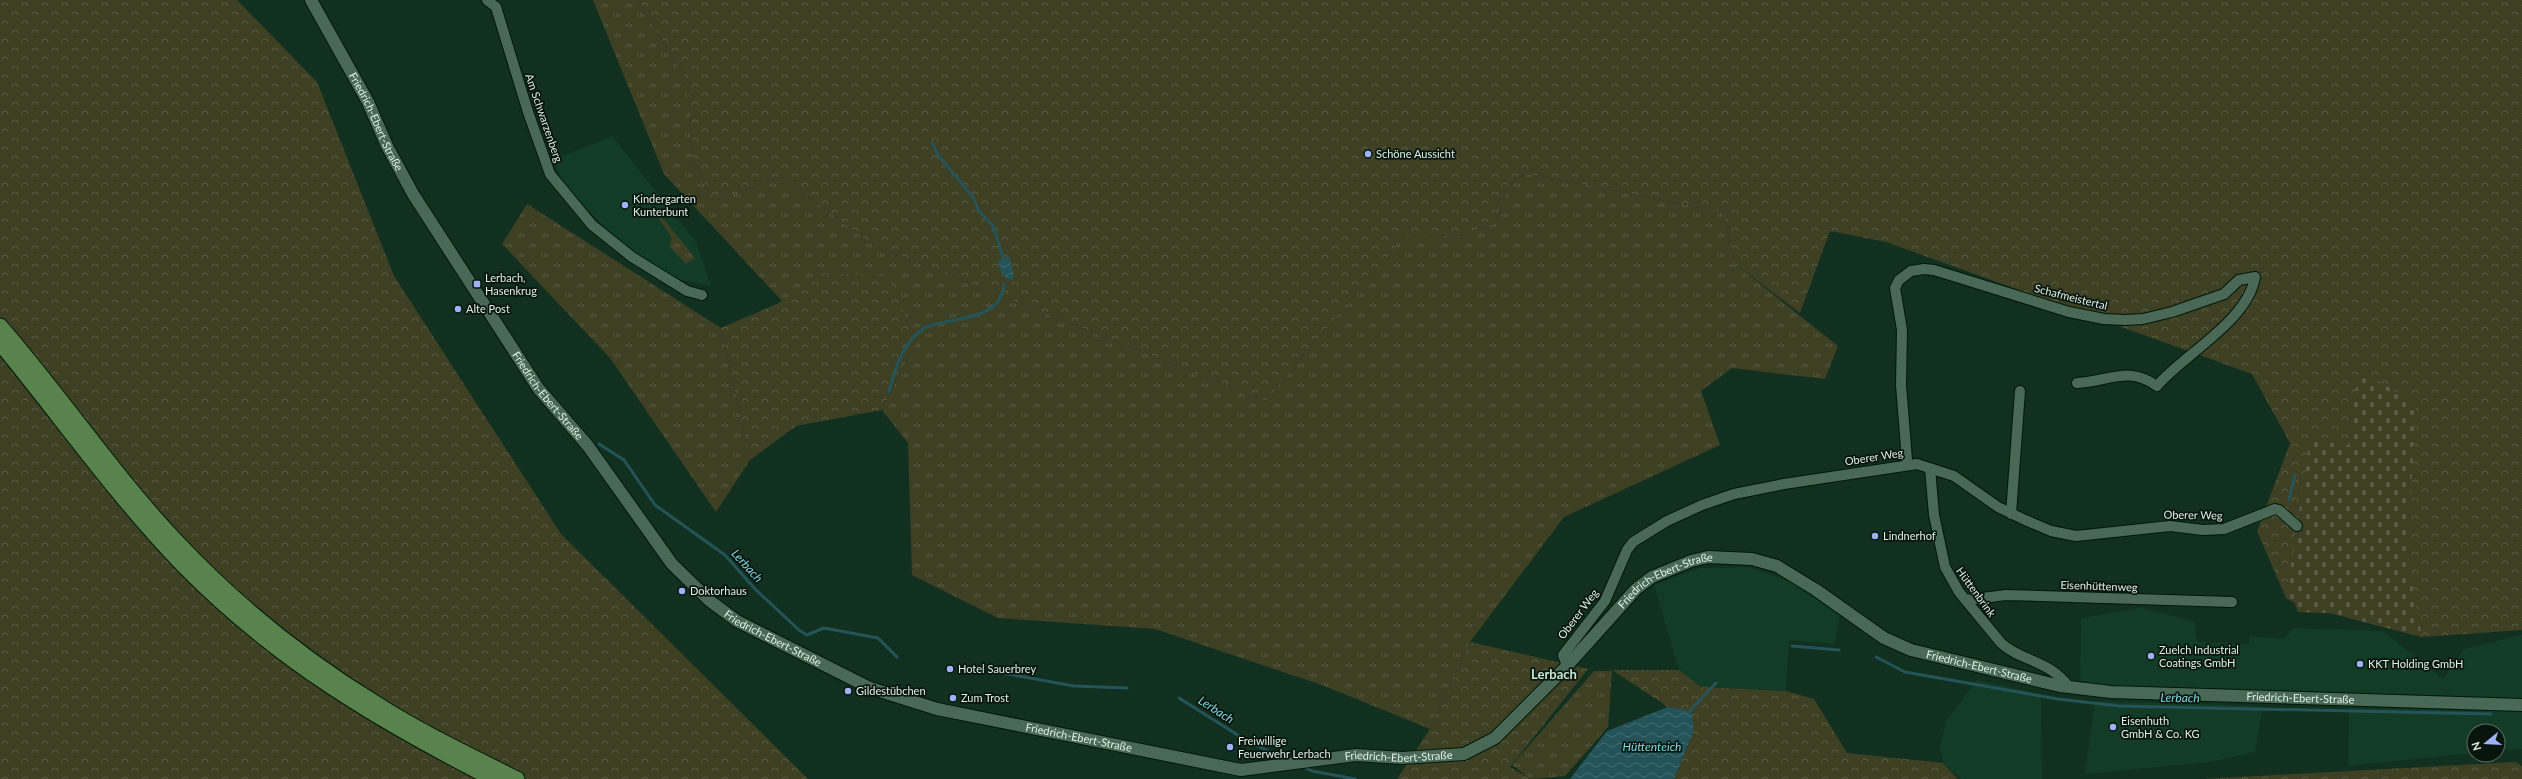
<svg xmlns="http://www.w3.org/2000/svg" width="2522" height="779" viewBox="0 0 2522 779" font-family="Lato,sans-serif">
<defs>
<pattern id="grass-tufts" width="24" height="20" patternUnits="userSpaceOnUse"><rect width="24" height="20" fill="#3e4023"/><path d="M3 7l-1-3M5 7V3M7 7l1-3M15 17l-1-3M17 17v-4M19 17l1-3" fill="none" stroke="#595c43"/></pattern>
<pattern id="forest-crowns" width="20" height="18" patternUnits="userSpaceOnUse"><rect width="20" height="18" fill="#3e4023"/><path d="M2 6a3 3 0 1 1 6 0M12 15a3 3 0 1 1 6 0" fill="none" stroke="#595c43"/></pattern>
<pattern id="cemetery-stones" width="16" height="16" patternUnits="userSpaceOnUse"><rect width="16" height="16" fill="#3e4023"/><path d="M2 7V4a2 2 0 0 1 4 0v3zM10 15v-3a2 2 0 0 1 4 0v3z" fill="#595c43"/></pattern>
<pattern id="water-waves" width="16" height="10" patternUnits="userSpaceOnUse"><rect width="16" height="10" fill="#245459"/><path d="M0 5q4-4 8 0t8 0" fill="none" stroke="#436d71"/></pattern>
</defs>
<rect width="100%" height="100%" fill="#113020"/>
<!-- built -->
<path fill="#133c27" d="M612,136L696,242L711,286L678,279L640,257L605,228L563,182L553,160Z
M1749,567L1791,582L1840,616L1834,644L1789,640L1786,691L1701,687L1679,670L1654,585L1699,568Z
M2142,608L2194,621L2197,642L2249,644L2250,636L2284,639L2294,628L2383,631L2443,679L2464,649L2522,635V701L2445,696L2080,685L2081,618Z
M1977,680L2041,694L2042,779H1961L1943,763L1940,746L1946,721Z
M2095,701L2263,706L2255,752L2210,762L2085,774Z
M2349,708L2522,711V749L2498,751V731H2474V753L2348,766Z"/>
<!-- grass -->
<path fill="url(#grass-tufts)" d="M593,0H637L688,82L693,161L714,201L782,177L873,245L1266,401L1403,235L1453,238L1496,223L1508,186L1525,173L1723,212L1735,264L1838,346L1825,379L1732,368L1701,391L1720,445L1564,517L1470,642L1430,729L1322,685L1155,629L998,618L912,575L908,443L882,410L916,343L782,301L664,174Z
M527,204L721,328L750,460L716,512L610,358L502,244Z
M657,211L695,258L686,264L669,246L672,238L655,213Z
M1594,671H1612L1608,727L1565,776L1531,779L1512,765Z"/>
<!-- forest -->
<path fill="url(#forest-crowns)" d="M0,0H237L317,82L394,276L561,534L808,779H528L378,700L276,627L179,537L0,319Z
M637,0H2522V630L2422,637L2330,613L2298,612L2295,603L2286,598L2257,531L2290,443L2252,374L1886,242L1830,231L1800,313L1735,264L1723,212L1525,173L1508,186L1496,223L1453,238L1403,236L1266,401L873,245L782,177L714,201L693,161L688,82Z
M820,273L890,276L916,343L882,410L796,426L750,460L721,328L779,303Z
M0,352L147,535L481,779H0Z
M1470,642L1588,669L1510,767L1531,779H1397L1430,729Z
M1612,670H1679L1701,687L1786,691L1814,699L1847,753L1943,763L1958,779H1674L1694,730L1691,711L1668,707Z
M2515,762L2522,766V779H2203Z"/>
<!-- cemetery -->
<path fill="url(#cemetery-stones)" d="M2366,374L2416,403L2407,558L2422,637L2330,613L2298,612L2295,603L2286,598L2310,440L2349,445L2354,391Z"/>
<!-- water -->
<path fill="url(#water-waves)" d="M1009,256L1014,276L1012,280C1001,277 1001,271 998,261Z
M1668,707L1691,711L1694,730L1674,779H1570L1607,731Z"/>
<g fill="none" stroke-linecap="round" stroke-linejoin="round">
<!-- stream -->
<path stroke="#245459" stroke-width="3" d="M932,143L938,155L973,197L979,211L993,226L1004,260
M889,392C895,370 901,346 920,331C939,315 1002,326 1004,284
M599,444L624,460L655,505L725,555L755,589L799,630L807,635L824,628L878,638L897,657
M2289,499L2295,475
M1792,646L1839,650
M1876,657L1905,672L2058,699L2119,706L2491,714
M991,671L1074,686L1127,688
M1179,698L1244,739L1286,760
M1688,713L1716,683
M1301,766L1312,771L1355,779"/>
<defs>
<path id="minor" d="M487,0L496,7L528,112L550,174L592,225L632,257L687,291L702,295
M1907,460L1901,385L1902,330L1895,288L1899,280L1911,271L1924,269L1934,270L2069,312L2104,319L2125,320L2143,319L2172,312L2224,294L2239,280L2255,277C2248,321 2184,354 2157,386C2128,365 2108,382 2077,383
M1930,468L1934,515L1945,567L1959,592L2001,643C2023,663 2047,658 2070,688
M2011,514L2020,391
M1966,600L2006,595L2232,602
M1567,666L1563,655L1605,601L1627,550L1633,542L1667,521L1702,505L1734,494L1784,484L1917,464L1954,476L1998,507L2023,519L2051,531L2076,536L2170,526L2203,530L2224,529L2275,509L2279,510L2297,526"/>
<g id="tertiary">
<path id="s1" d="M311,0L368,102L387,146L413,194L538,388L588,446L672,564L710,601L737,621L870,688L937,709L1241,770L1356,755L1402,758L1464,754L1495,738L1567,666L1636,589L1652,577L1691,561L1708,557L1752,559L1777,566L1816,590L1884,638L1911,650L2060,686L2111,692L2522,705"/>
</g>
<path id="primary" d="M0,326C61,396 112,473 175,540C234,603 302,658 375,703C420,732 469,755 517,779
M0,343C61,417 116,496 183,565C275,659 377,720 493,779"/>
</defs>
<!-- minor casing -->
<use href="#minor" stroke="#001809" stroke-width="12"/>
<!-- tertiary casing -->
<use href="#tertiary" stroke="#001809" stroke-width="14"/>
<!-- primary casing -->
<use href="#primary" stroke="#001809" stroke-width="17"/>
<!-- minor -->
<use href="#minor" stroke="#496956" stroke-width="10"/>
<!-- tertiary -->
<use href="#tertiary" stroke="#496956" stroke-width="12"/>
<!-- primary -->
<use href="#primary" stroke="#59834c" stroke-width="15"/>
</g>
<!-- markers -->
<g fill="#a1b2fd" stroke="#08150e" stroke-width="1.5">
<circle cx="1368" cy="154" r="4"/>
<circle cx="625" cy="205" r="4"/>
<rect x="473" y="280" width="8" height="8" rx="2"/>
<circle cx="458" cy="309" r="4"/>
<circle cx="1875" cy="536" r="4"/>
<circle cx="682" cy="591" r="4"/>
<circle cx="2151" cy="656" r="4"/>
<circle cx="2360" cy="664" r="4"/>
<circle cx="950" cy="669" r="4"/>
<circle cx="848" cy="691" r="4"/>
<circle cx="953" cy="698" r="4"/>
<circle cx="2113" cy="727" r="4"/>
<circle cx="1230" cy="747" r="4"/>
</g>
<g text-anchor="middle" stroke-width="3.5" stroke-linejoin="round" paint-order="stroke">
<!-- street labels -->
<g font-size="11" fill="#dff1e6" stroke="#08150e">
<text transform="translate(544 118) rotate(71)" y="4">Am Schwarzenberg</text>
<text dy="4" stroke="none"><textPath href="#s1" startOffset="138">Friedrich-Ebert-Straße</textPath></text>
<text transform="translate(2071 297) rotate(14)" y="4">Schafmeistertal</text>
<text dy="4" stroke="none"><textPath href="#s1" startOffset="462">Friedrich-Ebert-Straße</textPath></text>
<text transform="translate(1874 457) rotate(-9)" y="4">Oberer Weg</text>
<text transform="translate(2193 515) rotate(1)" y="4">Oberer Weg</text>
<text dy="4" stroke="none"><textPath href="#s1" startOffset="1782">Friedrich-Ebert-Straße</textPath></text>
<text transform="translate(2099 586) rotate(2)" y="4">Eisenhüttenweg</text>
<text transform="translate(1976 592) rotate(54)" y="4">Hüttenbrink</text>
<text transform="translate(1578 614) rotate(-53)" y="4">Oberer Weg</text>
<text dy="4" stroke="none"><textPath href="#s1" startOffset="798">Friedrich-Ebert-Straße</textPath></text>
<text dy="4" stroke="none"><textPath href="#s1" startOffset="2130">Friedrich-Ebert-Straße</textPath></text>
<text dy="4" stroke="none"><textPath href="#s1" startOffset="2454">Friedrich-Ebert-Straße</textPath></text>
<text dy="4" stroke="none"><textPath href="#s1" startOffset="1122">Friedrich-Ebert-Straße</textPath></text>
<text dy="4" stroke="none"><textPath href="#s1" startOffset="1446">Friedrich-Ebert-Straße</textPath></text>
</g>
<!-- poi labels -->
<g font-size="11" fill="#dff1e6" stroke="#08150e" text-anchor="start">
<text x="1376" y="158">Schöne Aussicht</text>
<text x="633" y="203">Kindergarten<tspan x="633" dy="13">Kunterbunt</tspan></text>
<text x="485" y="282">Lerbach,<tspan x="485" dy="13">Hasenkrug</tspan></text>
<text x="466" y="313">Alte Post</text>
<text x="1883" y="540">Lindnerhof</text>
<text x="690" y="595">Doktorhaus</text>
<text x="2159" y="654">Zuelch Industrial<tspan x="2159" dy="13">Coatings GmbH</tspan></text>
<text x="2368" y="668">KKT Holding GmbH</text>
<text x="958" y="673">Hotel Sauerbrey</text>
<text x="856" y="695">Gildestübchen</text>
<text x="961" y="702">Zum Trost</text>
<text x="2121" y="725">Eisenhuth<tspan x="2121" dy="13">GmbH &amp; Co. KG</tspan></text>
<text x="1238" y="745">Freiwillige<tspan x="1238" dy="13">Feuerwehr Lerbach</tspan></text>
</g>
<!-- water labels -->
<g font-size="12" font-style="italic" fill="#84d8e1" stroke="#08150e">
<text transform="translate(747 566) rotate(48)" y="4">Lerbach</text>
<text transform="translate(2180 698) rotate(1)" y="4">Lerbach</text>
<text transform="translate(1216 710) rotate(33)" y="4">Lerbach</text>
<text x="1652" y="751">Hüttenteich</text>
</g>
<!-- quarter labels -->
<g font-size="13" font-weight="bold" fill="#c6ead4" stroke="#08150e">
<text x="1554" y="679">Lerbach</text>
</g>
</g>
<!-- north arrow -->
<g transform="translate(2486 743) rotate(252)"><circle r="19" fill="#08150e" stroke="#5e6d64"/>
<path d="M0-3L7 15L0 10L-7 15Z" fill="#a1b2fd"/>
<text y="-6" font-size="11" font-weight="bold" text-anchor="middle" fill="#dff1e6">N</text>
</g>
</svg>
